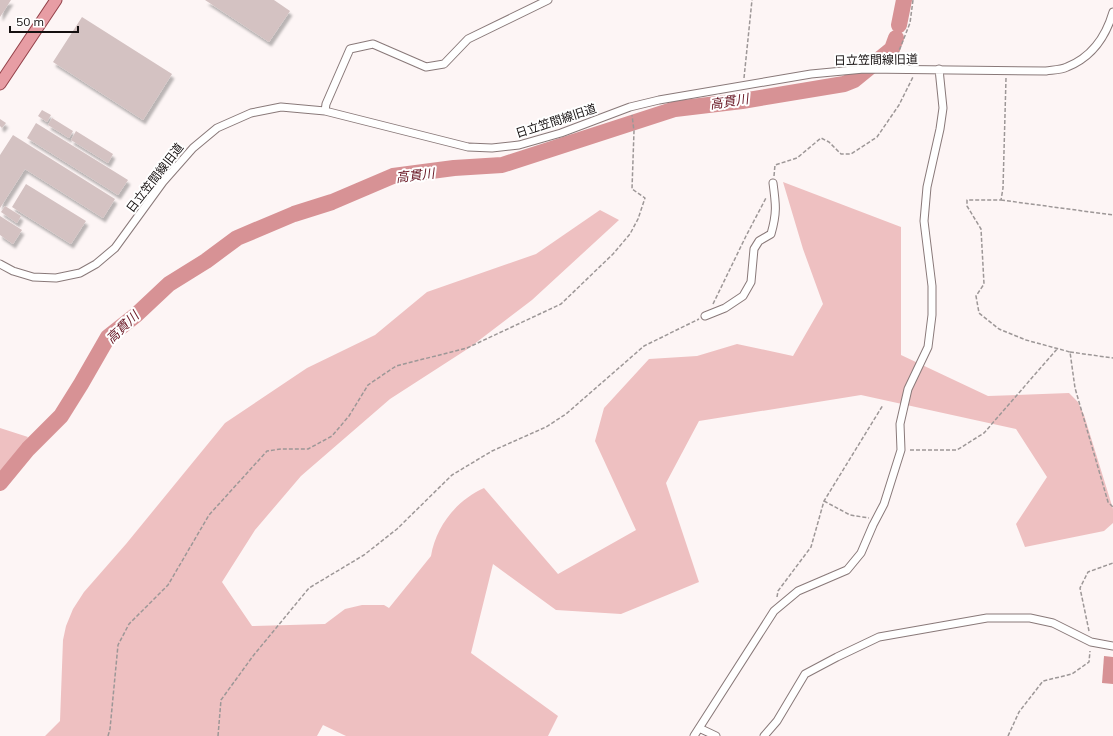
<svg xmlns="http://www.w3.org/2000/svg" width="1113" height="736" viewBox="0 0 1113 736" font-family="Mulish,'Noto Sans JP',sans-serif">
<defs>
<filter id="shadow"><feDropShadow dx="2.5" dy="4.5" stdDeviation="1" flood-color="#0004"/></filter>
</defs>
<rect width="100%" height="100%" fill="#fdf5f5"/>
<!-- green -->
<path fill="#eec0c1" d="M783,182L901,227V355L988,396L1069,393L1078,402L1084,415L1113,509V523L1104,531L1025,547L1016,524L1047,477L1016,429L861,395L699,421L666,483L699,582L621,614L556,610L493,564L471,653L558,716L548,736H346L323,725L317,736H45L60,721L63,640L66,626L73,609L84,592L126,544L225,423L307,368L375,335L427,292L536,254L600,210L619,220L532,300L469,348L390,399L301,476L255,530L222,582L252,626L325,624L345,609L362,605H384L389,608L431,556C436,526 457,500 484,488L558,574L636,530L595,441L604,408L649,359L697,356L737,344L793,356L823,304L803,249Z
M0,428L28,437L0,481Z"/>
<!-- water -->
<path fill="#d79295" d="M1104,656L1113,657V684L1102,683Z"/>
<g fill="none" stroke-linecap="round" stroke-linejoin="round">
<!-- river -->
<path stroke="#d79295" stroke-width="16" d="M899,25L904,0
M0,483L28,449L61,416L81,384L108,337L136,315L169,284L206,261L237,238L294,214L332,202L393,176L454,168L502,165L675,109L742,101L844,84L854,80L892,49L896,38"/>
</g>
<!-- building -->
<path fill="#d4c2c2" filter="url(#shadow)" d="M0,0H11L0,17Z
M205,0H274L290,11L269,42Z
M82,17L172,74L143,120L53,62Z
M42,110L51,115L47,122L38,116Z
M52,118L73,131L69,138L48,125Z
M0,119L6,123L2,128L0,126Z
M36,123L128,180L118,195L27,138Z
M76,131L113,154L108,163L71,140Z
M13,135L115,199L103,218L25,169L0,208V155Z
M26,184L86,221L71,244L12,207Z
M5,206L21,216L17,223L1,212Z
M0,216L22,230L13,244L0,235Z"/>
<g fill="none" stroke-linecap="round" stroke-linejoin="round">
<defs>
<path id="street" d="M325,111L326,104L350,49L373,44L426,67L444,64L468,39L548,0
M0,264L13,271L33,277L56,278L80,273L96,264L115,248L163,182L193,148L217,128L251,113L281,107L325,111L468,147L492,148L519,145L561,133L630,107L659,100L811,74L864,69L1046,71C1052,70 1061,70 1067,67C1092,57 1106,36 1113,12
M705,316L725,308L743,296L751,282L754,249L759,241L771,234C777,213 776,205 773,183
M699,728L716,736
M694,736L774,611L798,591L847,570L861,553L873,525L884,504L901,450L900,424L908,389L928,347L932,315V286L924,221L927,187L940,129L943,108L939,69
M764,736L777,721L805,674L837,657L879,637L987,618H1030L1053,623L1091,642L1113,646"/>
<path id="primary" d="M0,84L56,0"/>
</defs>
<!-- street casing -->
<use href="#street" stroke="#897979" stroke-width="9"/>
<!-- primary casing -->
<use href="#primary" stroke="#934149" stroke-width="13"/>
<!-- path -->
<path stroke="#9d9797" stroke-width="1.5" stroke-dasharray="4 2" stroke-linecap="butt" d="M895,61L910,23L913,0
M744,78L752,0
M1006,78L1003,188L1001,200H967V206L981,229L984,284L976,296L979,313L999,329L1026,340L1070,352L1075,388L1108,502L1113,507
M774,176L775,165L797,158L821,138L829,142L841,154H851L877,137L899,105L913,77
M1001,200L1113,215
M713,304L746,236L766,198
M1070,352L1113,358
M910,450H957L984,433L1057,349
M824,501L850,515L869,518
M777,597L778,591L811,547L824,501L883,405
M1089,631L1080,588L1088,572L1113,563
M108,736L110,729L118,645L129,624L168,585L209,515L267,451L281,449H308L332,436L349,416L368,385L396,366L467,348L561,304L613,254L630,234L638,219L645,198L632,189L634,131L632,115
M218,736L221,700L253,656L309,588L364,555L397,529L452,475L492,451L546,427L566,414L644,346L699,319
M1008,736L1019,712L1043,681L1072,674L1089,662L1090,651"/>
<!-- street -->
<use href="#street" stroke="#fff" stroke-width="7"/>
<!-- primary -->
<use href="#primary" stroke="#e79da4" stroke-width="11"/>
</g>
<g text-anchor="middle" stroke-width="4" stroke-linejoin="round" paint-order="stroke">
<!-- street labels -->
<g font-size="12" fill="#151010" stroke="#fff">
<text transform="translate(876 60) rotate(-1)" y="4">日立笠間線旧道</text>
<text transform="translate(556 121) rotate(-18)" y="4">日立笠間線旧道</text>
<text transform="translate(155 178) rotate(-52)" y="4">日立笠間線旧道</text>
</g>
<!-- water labels -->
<g font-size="13" font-style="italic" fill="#691825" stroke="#fff">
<text transform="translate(729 101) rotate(-9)" y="5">高貫川</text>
<text transform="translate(415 175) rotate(-7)" y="5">高貫川</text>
<text transform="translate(122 327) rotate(-44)" y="5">高貫川</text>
</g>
</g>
<!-- scale -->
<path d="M10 26v6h68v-6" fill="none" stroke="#151010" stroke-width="2"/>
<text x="16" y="26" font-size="12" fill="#151010" stroke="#ffffff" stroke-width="3" paint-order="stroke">50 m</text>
</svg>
